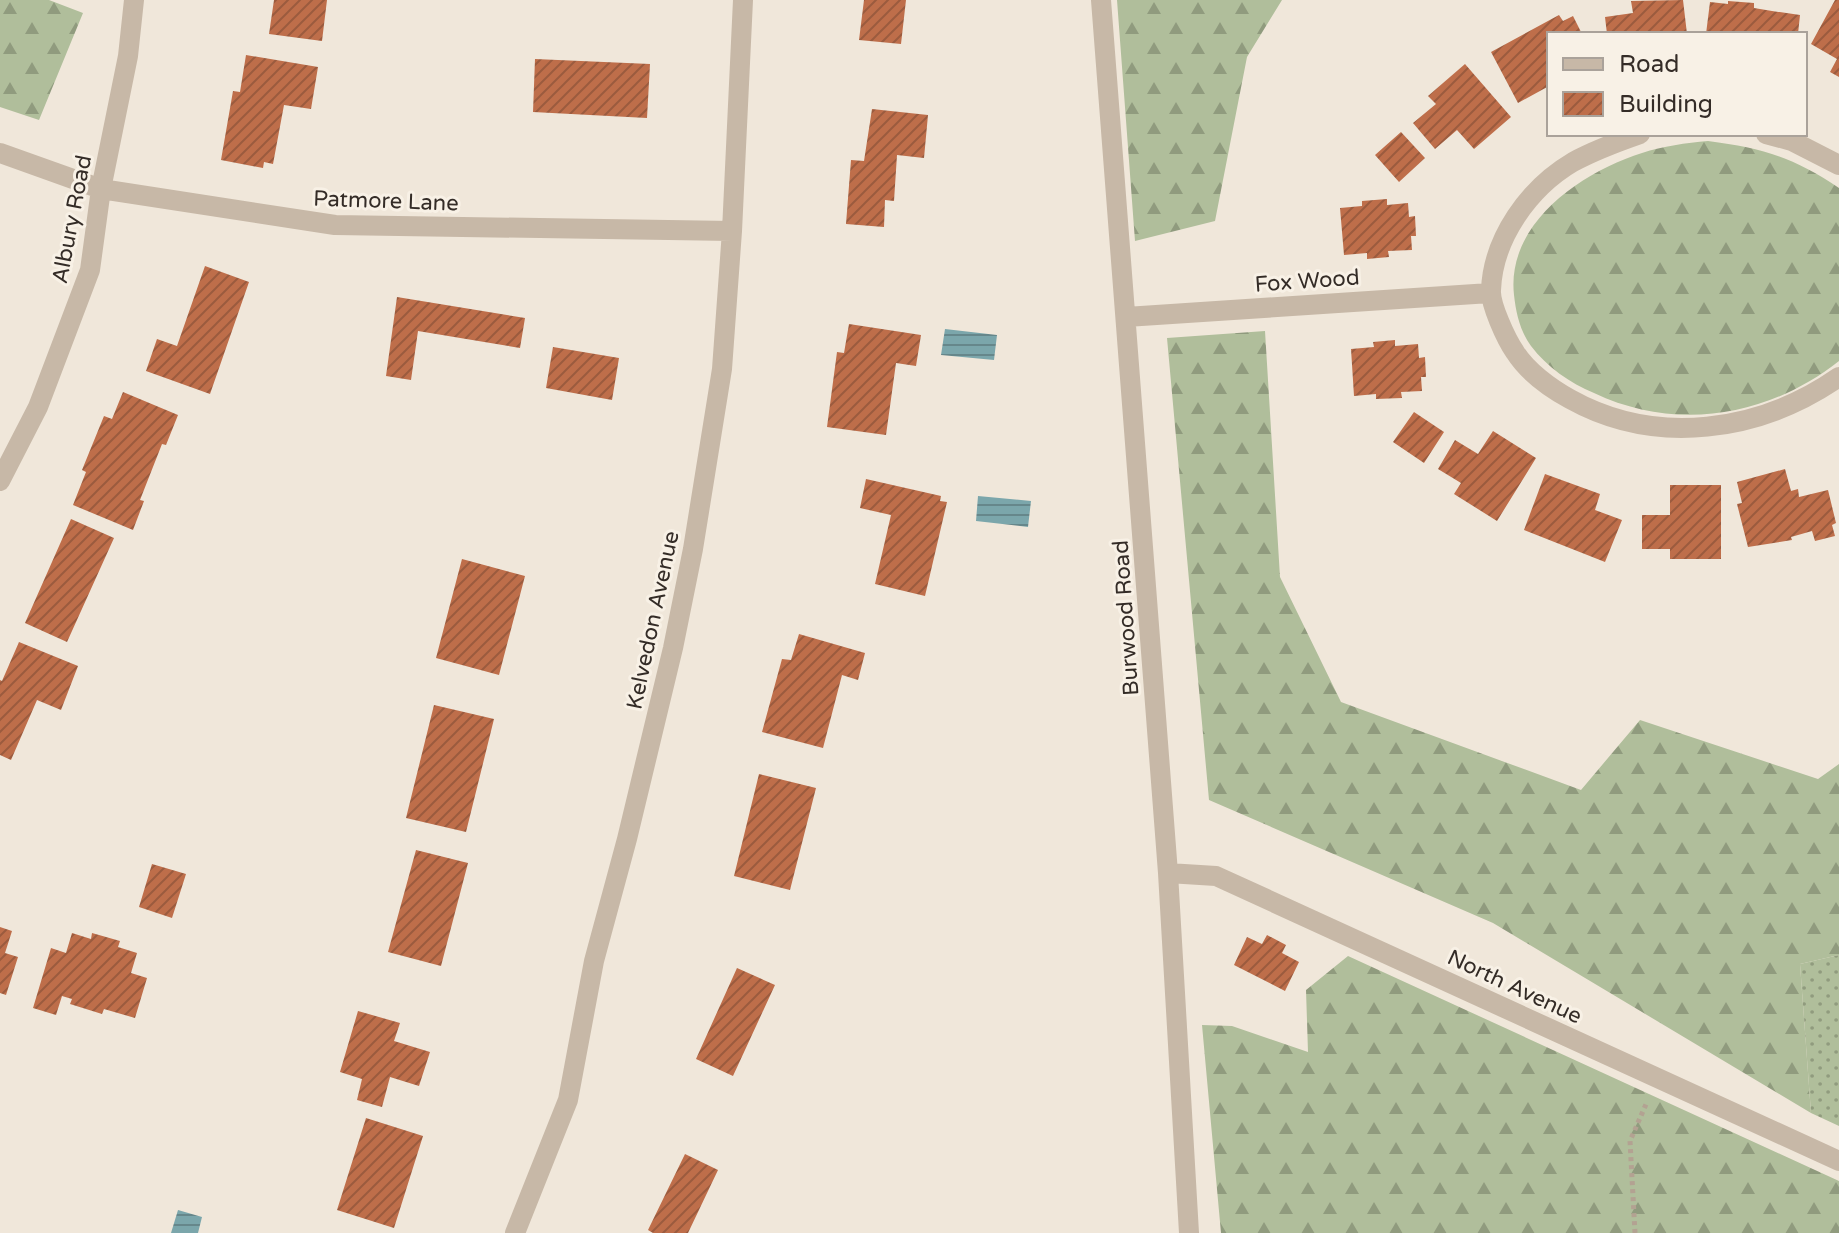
<svg xmlns="http://www.w3.org/2000/svg" width="1839" height="1233" viewBox="0 0 1839 1233" font-family="'Varela Round',sans-serif">
<defs>
<pattern id="forest-firs" width="22" height="20" patternUnits="userSpaceOnUse" patternTransform="scale(2)"><rect width="22" height="20" fill="#b0be9b"/><path d="M5 1l3.5 6h-7zM16 11l3.5 6h-7z" fill="#909b7e"/></pattern>
<pattern id="park-dots" width="8" height="8" patternUnits="userSpaceOnUse" patternTransform="scale(2)"><rect width="8" height="8" fill="#b0be9b"/><path d="M2 2h.1M6 6h.1" fill="none" stroke="#909b7e" stroke-width="1.8" stroke-linecap="round"/></pattern>
<pattern id="water-rules" width="6" height="5" patternUnits="userSpaceOnUse" patternTransform="scale(2)"><rect width="6" height="5" fill="#7ba6ab"/><path d="M0 2.5h6" fill="none" stroke="#66878b"/></pattern>
<pattern id="building-hatch" width="6" height="6" patternUnits="userSpaceOnUse" patternTransform="scale(2)"><rect width="6" height="6" fill="#be6e4a"/><path d="M-1 1l2-2M0 6l6-6M5 7l2-2" fill="none" stroke="#9b5b3e"/></pattern>
</defs>
<rect width="100%" height="100%" fill="#f0e7da"/>
<!-- forest -->
<path fill="url(#forest-firs)" d="M0,0H49L83,13L39,120L0,107Z
M1117,0H1282L1247,57L1215,221L1135,241Z
M1708,141C1762,148 1793,157 1839,188V361C1768,417 1676,432 1594,393C1570,383 1547,367 1531,346C1520,331 1516,313 1514,295C1506,223 1582,172 1642,153C1663,146 1686,143 1708,141Z
M1265,331L1280,577L1341,702L1581,790L1640,720L1818,779L1839,764V955L1800,964L1811,1113L1493,923L1209,800L1167,338Z
M1348,956L1839,1181V1233H1221L1202,1025L1232,1026L1308,1052L1306,990Z"/>
<!-- park -->
<path fill="url(#park-dots)" d="M1839,955V1126L1811,1113L1800,964Z"/>
<!-- water -->
<path fill="url(#water-rules)" d="M945,329L997,335L994,360L941,355Z
M978,496L1031,501L1028,527L976,521Z
M178,1210L202,1217L198,1233H171Z"/>
<!-- building -->
<path fill="url(#building-hatch)" d="M274,0H327L322,41L269,34Z
M864,0H906L901,44L859,40Z
M1683,0L1687,34H1607L1605,17L1633,13L1631,1Z
M1835,0H1839V77L1830,72L1837,59L1811,44Z
M1728,1L1754,3V8L1772,11L1800,15L1798,34H1706L1710,2L1728,4Z
M1559,15L1563,21L1573,16L1582,34H1549V86L1518,103L1491,52Z
M246,55L318,67L311,109L284,105L273,164L264,162L263,168L221,160L233,91L240,92Z
M535,59L650,64L647,118L533,112Z
M1465,64L1511,117L1474,149L1457,130L1435,149L1413,123L1436,104L1428,96Z
M872,109L928,115L924,158L897,155L894,201L885,200L884,227L846,224L851,160L864,161Z
M1401,132L1425,158L1399,182L1375,155Z
M1387,199V205L1408,203L1409,217L1415,216L1416,236H1411L1412,250L1388,251L1389,257L1367,259V253L1344,255L1340,208L1362,206V201Z
M205,266L249,282L210,394L146,371L157,339L177,346Z
M397,297L525,318L520,348L418,331L411,380L386,376Z
M849,324L921,335L916,366L896,363L886,435L827,427L837,352L844,353Z
M1395,340V346L1418,344L1419,358L1425,357L1426,377H1421L1422,391L1401,392L1402,398L1376,399V394L1354,396L1351,349L1374,347L1373,342Z
M553,347L619,358L612,400L546,388Z
M123,392L178,415L166,445L162,444L140,500L144,501L133,530L73,505L86,472L82,470L104,416L112,419Z
M1414,412L1444,432L1424,463L1393,442Z
M1493,431L1536,458L1497,521L1454,494L1461,483L1438,469L1455,440L1478,454Z
M1785,469L1791,491L1798,489L1799,497L1828,490L1836,523L1832,525L1835,536L1815,541L1812,531L1791,537L1792,540L1748,547L1737,504L1742,503L1737,482Z
M1545,474L1600,494L1595,510L1622,520L1605,562L1524,530Z
M866,479L941,496L940,501L947,502L925,596L875,584L891,515L860,508Z
M1670,485H1721V559H1670V549H1642V515H1670Z
M71,519L114,538L67,642L25,623Z
M462,559L525,576L499,675L436,658Z
M799,634L865,653L858,680L842,675L823,748L762,732L782,659L791,660Z
M19,642L78,666L61,710L37,700L11,760L0,755V680L2,681Z
M434,705L494,719L466,832L406,818Z
M759,774L816,788L790,890L734,876Z
M416,850L468,863L441,966L388,952Z
M152,864L186,874L172,918L139,907Z
M0,927L12,931L5,953L18,957L6,995L0,993Z
M72,933L91,939L92,933L120,941L118,947L137,953L131,973L147,978L135,1018L104,1009L102,1014L70,1004L72,999L62,996L56,1015L33,1008L51,948L66,953Z
M1267,935L1286,945L1282,953L1299,962L1285,991L1234,965L1247,937L1262,944Z
M737,968L775,985L733,1076L696,1059Z
M358,1011L400,1023L394,1041L430,1052L419,1086L390,1077L382,1107L357,1100L362,1079L340,1072Z
M366,1118L423,1136L394,1228L337,1210Z
M685,1154L718,1170L688,1233H653L648,1230Z"/>
<g fill="none" stroke-linecap="round" stroke-linejoin="round">
<!-- path -->
<path stroke="#b3a292" stroke-width="5" stroke-dasharray="4 4" stroke-linecap="butt" d="M1635,1233L1630,1141L1647,1102"/>
<!-- minor -->
<path stroke="#c7b8a7" stroke-width="20" d="M1101,0L1168,873L1189,1233
M1640,134C1617,142 1595,150 1573,162C1529,188 1493,238 1491,290C1490,304 1506,339 1515,352C1527,371 1550,388 1570,399C1656,447 1760,432 1839,377
M1766,134L1792,141L1839,165
M0,153L101,189L335,225L732,231
M1126,317L1490,293
M0,481L38,407L90,270L101,189L128,56L134,0
M1168,873L1216,876L1839,1161
M515,1233L568,1100L594,961L627,839L673,648L693,549L722,369L732,231L743,0"/>
</g>
<g text-anchor="middle" stroke-width="6" stroke-linejoin="round" paint-order="stroke">
<!-- street labels -->
<g font-size="22" fill="#342c27" stroke="#f8f1e6">
<text transform="translate(386 200) rotate(2)" y="8">Patmore Lane</text>
<text transform="translate(71 219) rotate(-79)" y="8">Albury Road</text>
<text transform="translate(1307 280) rotate(-4)" y="8">Fox Wood</text>
<text transform="translate(1125 618) rotate(-94)" y="8">Burwood Road</text>
<text transform="translate(652 620) rotate(-78)" y="8">Kelvedon Avenue</text>
<text transform="translate(1515 986) rotate(25)" y="8">North Avenue</text>
</g>
</g>
<!-- legend -->
<rect x="1547" y="32" width="260" height="104" fill="#f8f1e6" stroke="#aaa29a" stroke-width="2"/>
<rect x="1563" y="58" width="40" height="12" fill="#c7b8a7" stroke="#aaa29a" stroke-width="2"/>
<text x="1619" y="72" font-size="24" fill="#342c27">Road</text>
<rect x="1563" y="92" width="40" height="24" fill="url(#building-hatch)" stroke="#aaa29a" stroke-width="2"/>
<text x="1619" y="112" font-size="24" fill="#342c27">Building</text>
</svg>
